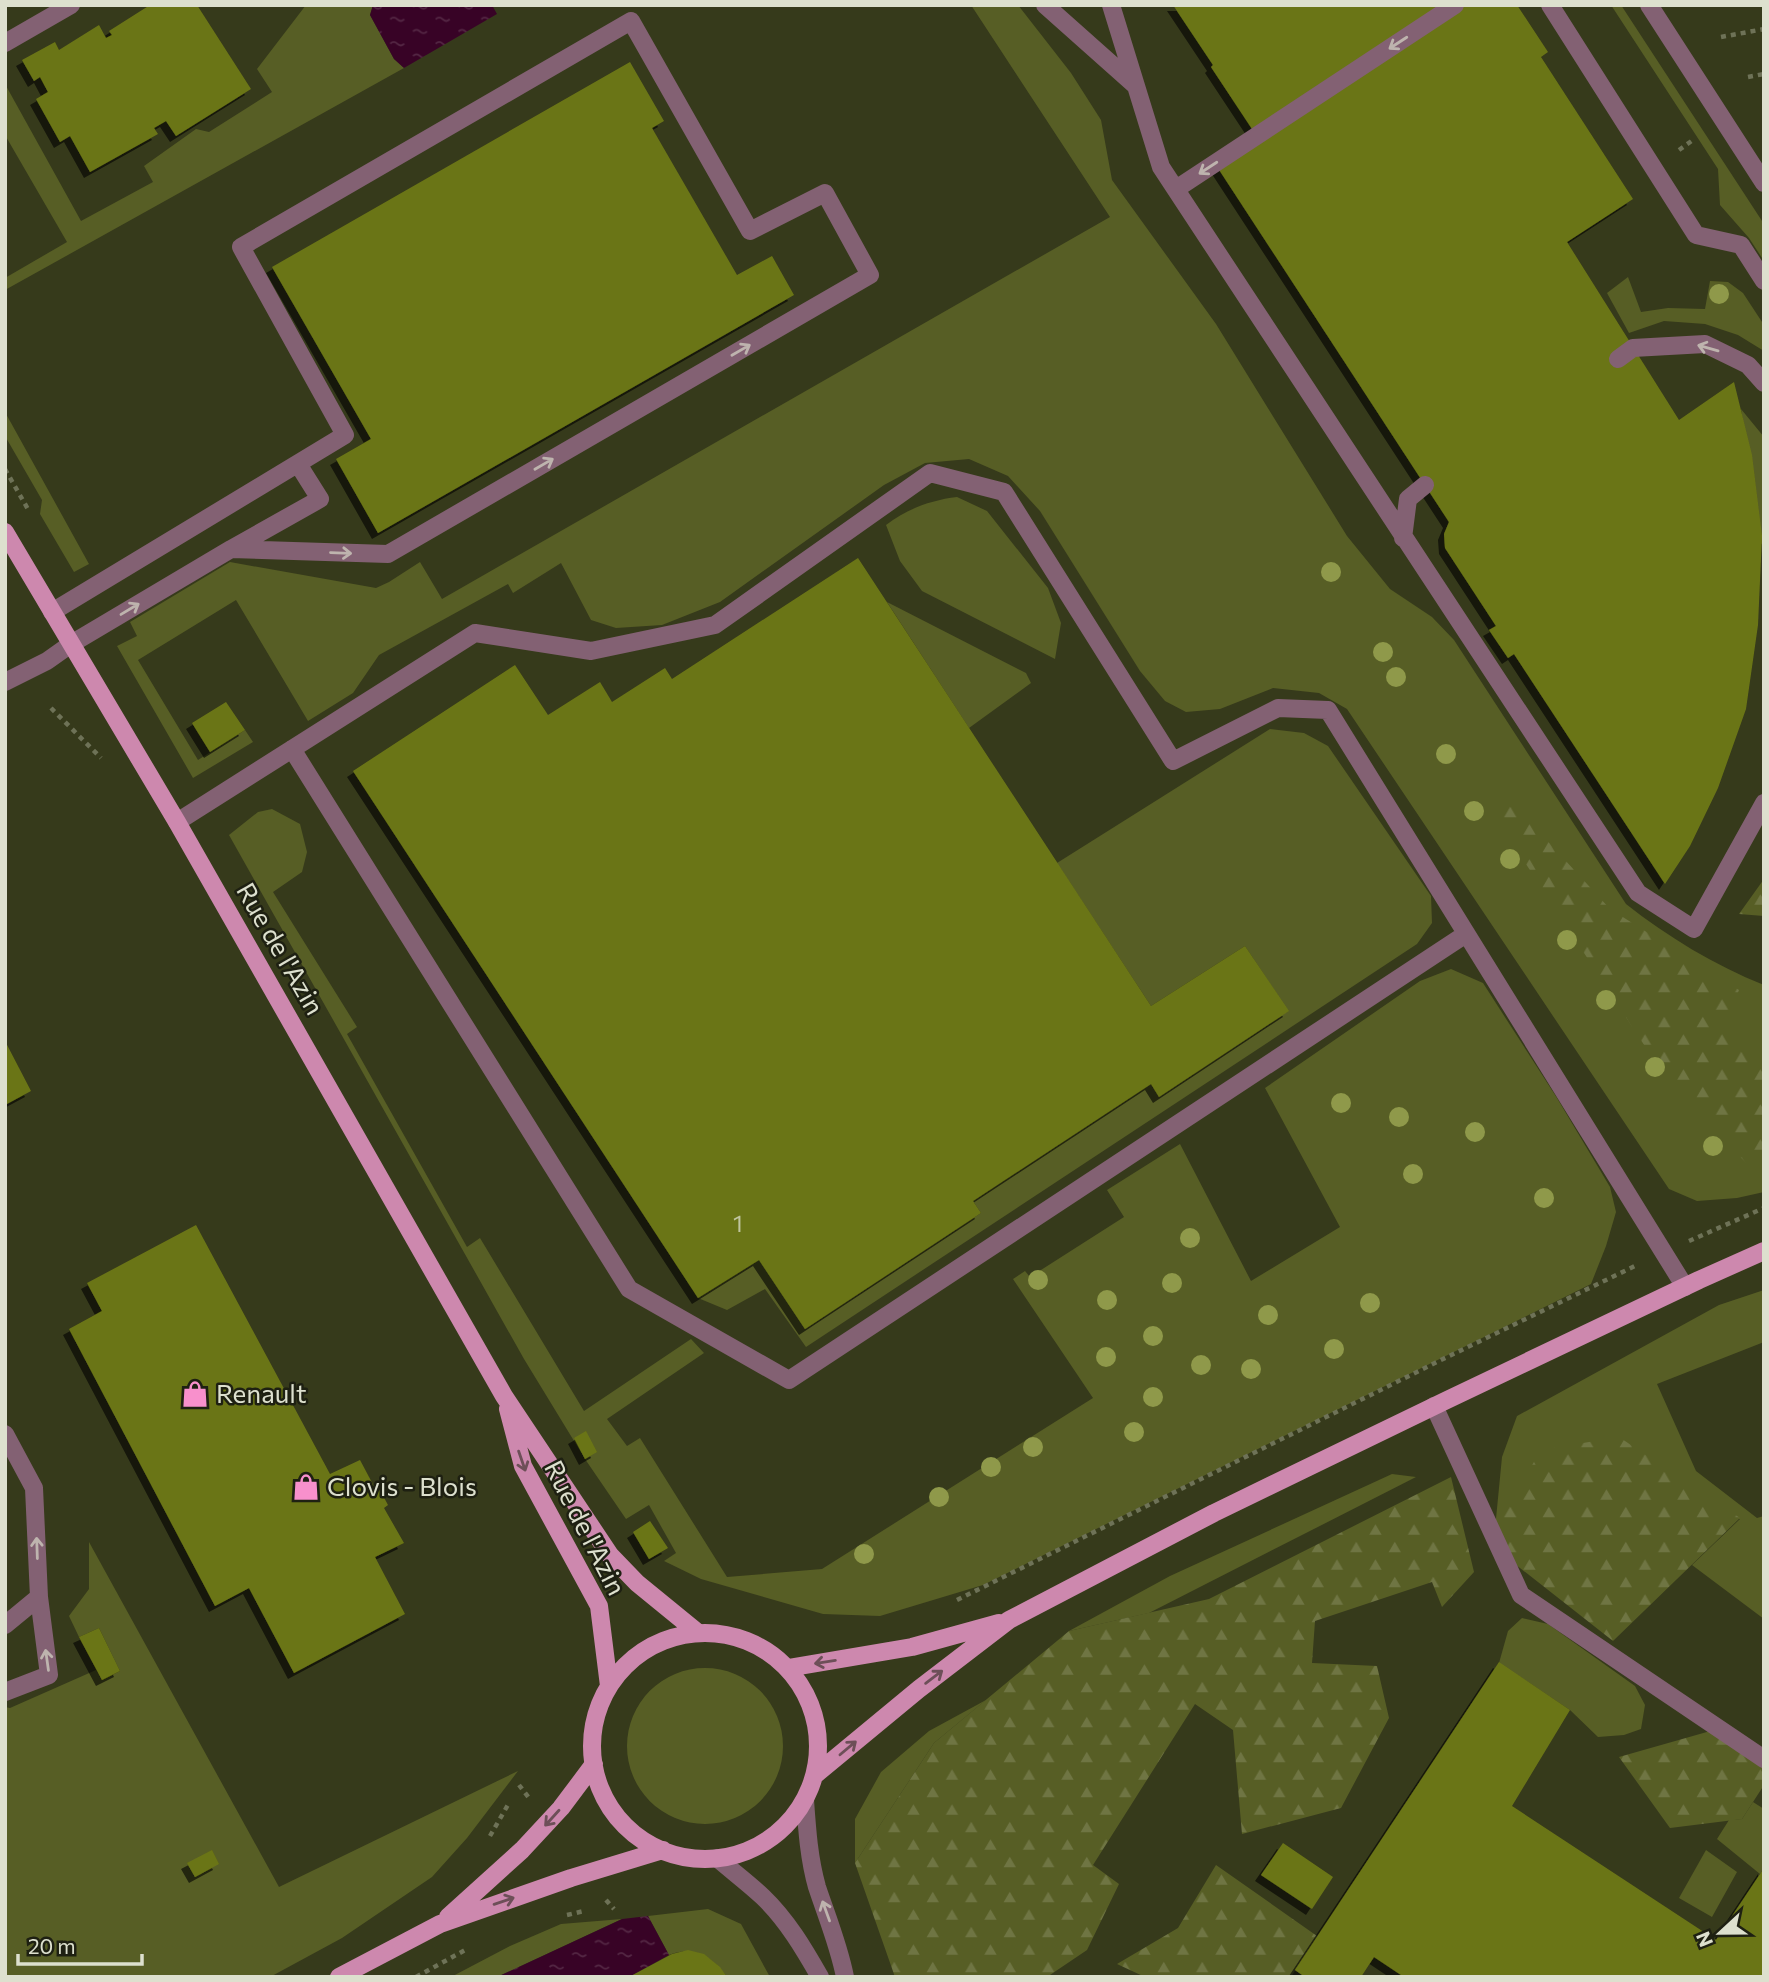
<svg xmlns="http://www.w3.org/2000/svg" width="1769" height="1982" viewBox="0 0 1769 1982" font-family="Commissioner,sans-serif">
<defs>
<pattern id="forest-firs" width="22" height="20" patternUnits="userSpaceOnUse" patternTransform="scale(1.75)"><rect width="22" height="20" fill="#575e25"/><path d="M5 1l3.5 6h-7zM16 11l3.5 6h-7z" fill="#6f7543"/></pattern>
<pattern id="water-ripples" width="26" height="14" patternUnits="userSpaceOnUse" patternTransform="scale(1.75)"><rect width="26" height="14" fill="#380326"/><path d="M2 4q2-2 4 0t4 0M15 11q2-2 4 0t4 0" fill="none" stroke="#542744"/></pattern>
<filter id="shadow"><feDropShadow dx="-6" dy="6" stdDeviation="0" flood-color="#0009"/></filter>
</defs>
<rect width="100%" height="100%" fill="#363a1b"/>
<!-- grass -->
<path fill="#575e25" d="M306,5H373L370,15L394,59L404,68L5,290V278L67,242L5,135V84L81,221L153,182L144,166L196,129L209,132L272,92L257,69Z
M971,5H1018L1071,73L1101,120L1112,180L1216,324L1347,536L1390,589L1432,617L1454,640L1626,904C1668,937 1714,965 1764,985V1192L1737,1198L1697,1201L1669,1189L1347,709L1319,693L1273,688L1220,709L1186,712L1165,701L1140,671L1040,511L1008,476L969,459L925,463L884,485L720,602L662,625L616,628L591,620L561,563L513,593L508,584L379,655L353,693L308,721L236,600L138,660L198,760L245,730L253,742L193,778L117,646L137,636L130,622L230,562L376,588L389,582L420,562L442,599L1110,217Z
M1611,5H1621L1764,224V261L1749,238L1720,205L1718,169Z
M1628,277L1641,312L1668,308L1705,309L1710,281L1728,282L1743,293L1764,325V351L1738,335L1705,324L1664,321L1629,333L1607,293Z
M1741,409L1764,437V543L1761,544Z
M5,412L89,564L74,572L40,514L42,500L5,436Z
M957,497L987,511L1048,588L1061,623L1055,659L922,591L900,561L886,525C907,509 931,500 957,497Z
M887,602L1026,673L1031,683L969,728Z
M1270,729L1304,733L1328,746L1431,896L1432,923L1417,944L806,1347L765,1289L727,1310L698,1298L759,1260L805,1328L981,1213L973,1201L1151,1084L1159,1097L1288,1011L1245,946L1151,1006L1057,863Z
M272,809L300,824L307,852L302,872L273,892L357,1027L347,1034L467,1247L480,1238L584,1411L691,1339L704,1353L607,1419L627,1446L640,1438L727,1577L822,1569L1093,1398L1013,1279L1025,1271L1030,1277L1124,1217L1107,1190L1180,1144L1251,1281L1340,1227L1265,1088L1420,981L1451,969L1483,983L1557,1098L1610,1187L1616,1212L1606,1246L1591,1284L983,1585L880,1616L823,1614L701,1579L664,1561L676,1553L649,1505L626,1519L585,1459L524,1359L229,835L258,812Z
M1764,1290V1342L1657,1384L1696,1471L1757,1518L1764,1516V1619L1692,1565L1740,1519L1495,1529L1502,1457L1517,1416L1719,1305Z
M1392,1474L1416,1477L1149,1613L1069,1631L1170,1576Z
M89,1542L279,1887L518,1771L467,1838L432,1877L342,1938L270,1977H5V1707L10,1708L96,1670L102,1680L120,1671L99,1628L79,1637L69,1616L89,1589Z
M1522,1618L1548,1624L1635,1686L1645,1705L1641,1729L1624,1735L1598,1737L1570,1710L1499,1663L1508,1631Z
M627 1746a78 78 0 1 1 156 0a78 78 0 1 1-156 0Z
M986,1700L934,1743L855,1863V1819L881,1772L929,1731Z
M1753,1802L1764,1809V1868L1760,1874L1717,1839L1729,1820L1742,1819Z
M1706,1850L1737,1872L1712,1917L1679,1898Z
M708,1909L741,1924L770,1977H727C712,1956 693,1945 669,1955L648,1916Z
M622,1919L497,1977H451L510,1946L561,1924Z"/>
<!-- forest -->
<path fill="url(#forest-firs)" d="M1507,797L1610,909L1739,990L1722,1032L1764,1049V1161L1749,1166L1667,1080L1492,812Z
M1764,879V916L1739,914Z
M1619,1437L1740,1518L1613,1641L1487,1542L1541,1450Z
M1451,1477L1474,1572L1442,1607L1432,1582L1315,1621L1312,1663L1377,1666L1389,1718L1341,1808L1242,1834L1233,1730L1195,1704L1093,1865L1119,1884L1087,1950L1047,1977H895L855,1863L934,1743L1069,1631L1209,1599Z
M1728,1726L1764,1751V1785L1742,1819L1670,1828L1619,1757Z
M1216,1865L1317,1936L1291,1977H1145L1117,1964L1178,1928Z"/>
<!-- water -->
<path fill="url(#water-ripples)" d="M373,5H492L497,14L404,68L394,59L370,15Z
M648,1916L669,1955L629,1977H497L622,1919Z"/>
<!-- building -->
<path fill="#6b7515" filter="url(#shadow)" d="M150,5H197L251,89L176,136L166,121L154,128L158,134L90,172L70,136L60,142L36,99L48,92L40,77L34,81L22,60L55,42L59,50L99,25L106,38L112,35L109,31Z
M1173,5H1517L1548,52L1541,57L1633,199L1567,242L1679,420L1734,382L1752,455L1762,536L1758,625L1746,709L1718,788L1690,846L1665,884L1514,654L1508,658L1489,630L1496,626L1445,548L1444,534L1449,522L1212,159L1254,132L1211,67L1213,65Z
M630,62L664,121L652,128L737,275L772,256L794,295L378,533L336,459L371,439L272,267Z
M858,558L1151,1006L1245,946L1289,1011L1159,1097L1151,1084L973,1201L981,1213L805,1329L759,1260L698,1298L353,771L515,665L548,715L600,682L612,702L665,668L672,679Z
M226,702L245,730L210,752L192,723Z
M5,1041L31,1091L5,1105Z
M196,1225L330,1474L360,1460L377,1492L380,1490L388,1505L384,1508L404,1543L375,1557L405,1614L294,1673L249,1588L215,1606L69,1329L102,1311L87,1283Z
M586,1431L597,1452L585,1459L574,1438Z
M650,1521L668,1548L649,1559L633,1532Z
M99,1628L120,1671L102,1680L79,1637Z
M1499,1662L1570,1710L1512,1806L1716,1940L1764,1868V1977H1404L1374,1957L1361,1977H1305L1295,1970Z
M1283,1843L1333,1877L1312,1909L1261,1875Z
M212,1850L219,1864L195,1877L187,1863Z
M688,1950L704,1954L720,1967L727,1977H629L672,1954Z"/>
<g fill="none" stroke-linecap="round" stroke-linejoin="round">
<!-- path -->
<path stroke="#6e7257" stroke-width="4.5" stroke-dasharray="5 5" stroke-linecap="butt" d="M1721,37L1764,29
M1748,77L1764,74
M1679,150L1693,140
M5,469L29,511
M51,708L101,758
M1689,1241L1764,1208
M957,1600L1443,1359L1637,1265
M519,1785L529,1798
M490,1836L509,1803
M606,1900L614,1909
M567,1915L584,1911
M416,1977L467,1949"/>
<!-- lane -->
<path stroke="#836173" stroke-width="18" d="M1045,5L1136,86
M1111,5L1161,167L1638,893L1694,929L1764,803
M1550,5L1696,235L1741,245L1764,281
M1649,5L1764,183
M5,43L71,5
M1176,189L1455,5
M1618,359L1633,348L1705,344L1748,365L1764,383
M1403,538L1408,499L1425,485
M231,549L320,499L298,464
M52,612L345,435L241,247L631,21L750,231L825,193L870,275L388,554L231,549L71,644
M292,749L629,1289L789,1380L1466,934
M177,822L475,633L591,651L715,625L930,473L1004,492L1173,761L1278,708L1328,710L1685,1287
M1434,1406L1521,1595L1764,1759
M5,1434L34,1488L39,1597L5,1625
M5,1692L49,1675L39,1597"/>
<!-- street -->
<path stroke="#836173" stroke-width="18" d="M5,682L47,661L71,644
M805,1800C807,1829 809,1859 817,1887C827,1917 839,1946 845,1977
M717,1858C732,1871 748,1883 763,1897C787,1920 804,1949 820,1977"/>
<!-- primary -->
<path stroke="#cd88ae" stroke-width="18" d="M5,532L177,822L504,1396L610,1555L637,1583L697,1632
M508,1409L523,1466L599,1606L609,1686
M592 1746a113 113 0 1 1 226 0a113 113 0 1 1-226 0Z
M788,1668L912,1647L999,1623
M815,1775L919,1689L1009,1620L1214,1513L1447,1400L1699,1280L1764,1251
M448,1917L522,1850L561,1808L594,1764
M339,1977L440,1924L571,1878L663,1850"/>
</g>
<!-- trees -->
<g fill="#8f994a">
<circle cx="1719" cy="294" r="10"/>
<circle cx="1331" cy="572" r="10"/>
<circle cx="1383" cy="652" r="10"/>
<circle cx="1396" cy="677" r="10"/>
<circle cx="1446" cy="754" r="10"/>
<circle cx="1474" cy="811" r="10"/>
<circle cx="1510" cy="859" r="10"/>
<circle cx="1567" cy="940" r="10"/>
<circle cx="1606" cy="1000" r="10"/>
<circle cx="1655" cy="1067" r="10"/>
<circle cx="1341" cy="1103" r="10"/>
<circle cx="1399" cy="1117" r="10"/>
<circle cx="1475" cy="1132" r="10"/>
<circle cx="1713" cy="1146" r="10"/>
<circle cx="1413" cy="1174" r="10"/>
<circle cx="1544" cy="1198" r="10"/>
<circle cx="1190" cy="1238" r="10"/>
<circle cx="1038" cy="1280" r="10"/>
<circle cx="1172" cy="1283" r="10"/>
<circle cx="1107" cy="1300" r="10"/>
<circle cx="1370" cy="1303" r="10"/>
<circle cx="1268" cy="1315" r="10"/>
<circle cx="1153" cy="1336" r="10"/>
<circle cx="1334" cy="1349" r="10"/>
<circle cx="1106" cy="1357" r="10"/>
<circle cx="1201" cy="1365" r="10"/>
<circle cx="1251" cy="1369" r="10"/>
<circle cx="1153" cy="1397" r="10"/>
<circle cx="1134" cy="1432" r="10"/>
<circle cx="1033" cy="1447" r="10"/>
<circle cx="991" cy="1467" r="10"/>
<circle cx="939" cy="1497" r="10"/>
<circle cx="864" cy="1554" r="10"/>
</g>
<!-- one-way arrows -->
<defs><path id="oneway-shaft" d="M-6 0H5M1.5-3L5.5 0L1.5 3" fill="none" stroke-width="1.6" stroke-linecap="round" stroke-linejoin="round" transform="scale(1.75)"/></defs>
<g stroke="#beb4ae">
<use href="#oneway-shaft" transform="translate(1398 43) rotate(147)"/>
<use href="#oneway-shaft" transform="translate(1208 168) rotate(147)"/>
<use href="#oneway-shaft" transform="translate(1708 348) rotate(-164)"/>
<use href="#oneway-shaft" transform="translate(741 350) rotate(-30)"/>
<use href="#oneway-shaft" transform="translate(544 464) rotate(-30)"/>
<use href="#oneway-shaft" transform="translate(341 553) rotate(2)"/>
<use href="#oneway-shaft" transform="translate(130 609) rotate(-31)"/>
<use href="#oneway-shaft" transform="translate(37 1548) rotate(-92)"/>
<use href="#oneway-shaft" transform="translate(47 1660) rotate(-98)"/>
<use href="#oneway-shaft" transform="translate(826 1911) rotate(-110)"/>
</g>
<g stroke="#6d4f58">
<use href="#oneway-shaft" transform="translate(522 1461) rotate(71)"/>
<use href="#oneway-shaft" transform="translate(825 1662) rotate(171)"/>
<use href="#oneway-shaft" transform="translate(934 1677) rotate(-37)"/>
<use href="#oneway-shaft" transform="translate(848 1748) rotate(-40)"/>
<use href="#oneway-shaft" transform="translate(552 1818) rotate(132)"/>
<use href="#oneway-shaft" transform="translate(504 1901) rotate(-19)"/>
</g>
<!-- icons -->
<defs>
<symbol id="shop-bare" viewBox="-9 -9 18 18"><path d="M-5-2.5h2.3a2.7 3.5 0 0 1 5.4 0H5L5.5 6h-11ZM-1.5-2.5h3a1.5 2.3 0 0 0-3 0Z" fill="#f890cc" stroke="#1e2012" stroke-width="2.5" paint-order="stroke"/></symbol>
</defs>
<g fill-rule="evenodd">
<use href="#shop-bare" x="176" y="1375" width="38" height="38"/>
<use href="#shop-bare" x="287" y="1468" width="38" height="38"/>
</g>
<g text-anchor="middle" stroke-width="5" stroke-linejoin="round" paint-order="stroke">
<!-- number labels -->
<g font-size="23" fill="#c0c5a0">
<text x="738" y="1232">1</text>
</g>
<!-- street labels -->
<g font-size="26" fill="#dde0ce" stroke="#1e2012">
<text transform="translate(280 949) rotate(60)" y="9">Rue de l'Azin</text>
<text transform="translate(585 1528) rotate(63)" y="9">Rue de l'Azin</text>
</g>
<!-- poi labels -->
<g font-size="26" fill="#dde0ce" stroke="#1e2012" text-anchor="start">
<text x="216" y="1403">Renault</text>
<text x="327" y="1496">Clovis - Blois</text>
</g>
</g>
<!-- border -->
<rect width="1769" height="1982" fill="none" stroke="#dde0ce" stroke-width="14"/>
<!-- north arrow -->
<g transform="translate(1720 1933) rotate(248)" stroke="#1e2012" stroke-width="5" paint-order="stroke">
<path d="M0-5L12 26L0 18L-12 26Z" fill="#dde0ce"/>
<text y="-10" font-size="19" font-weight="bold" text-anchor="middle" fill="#dde0ce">N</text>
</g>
<!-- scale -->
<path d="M18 1954v10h124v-10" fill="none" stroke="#dde0ce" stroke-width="3.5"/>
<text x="28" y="1954" font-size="21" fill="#dde0ce" stroke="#1e2012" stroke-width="5" paint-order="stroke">20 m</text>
</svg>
